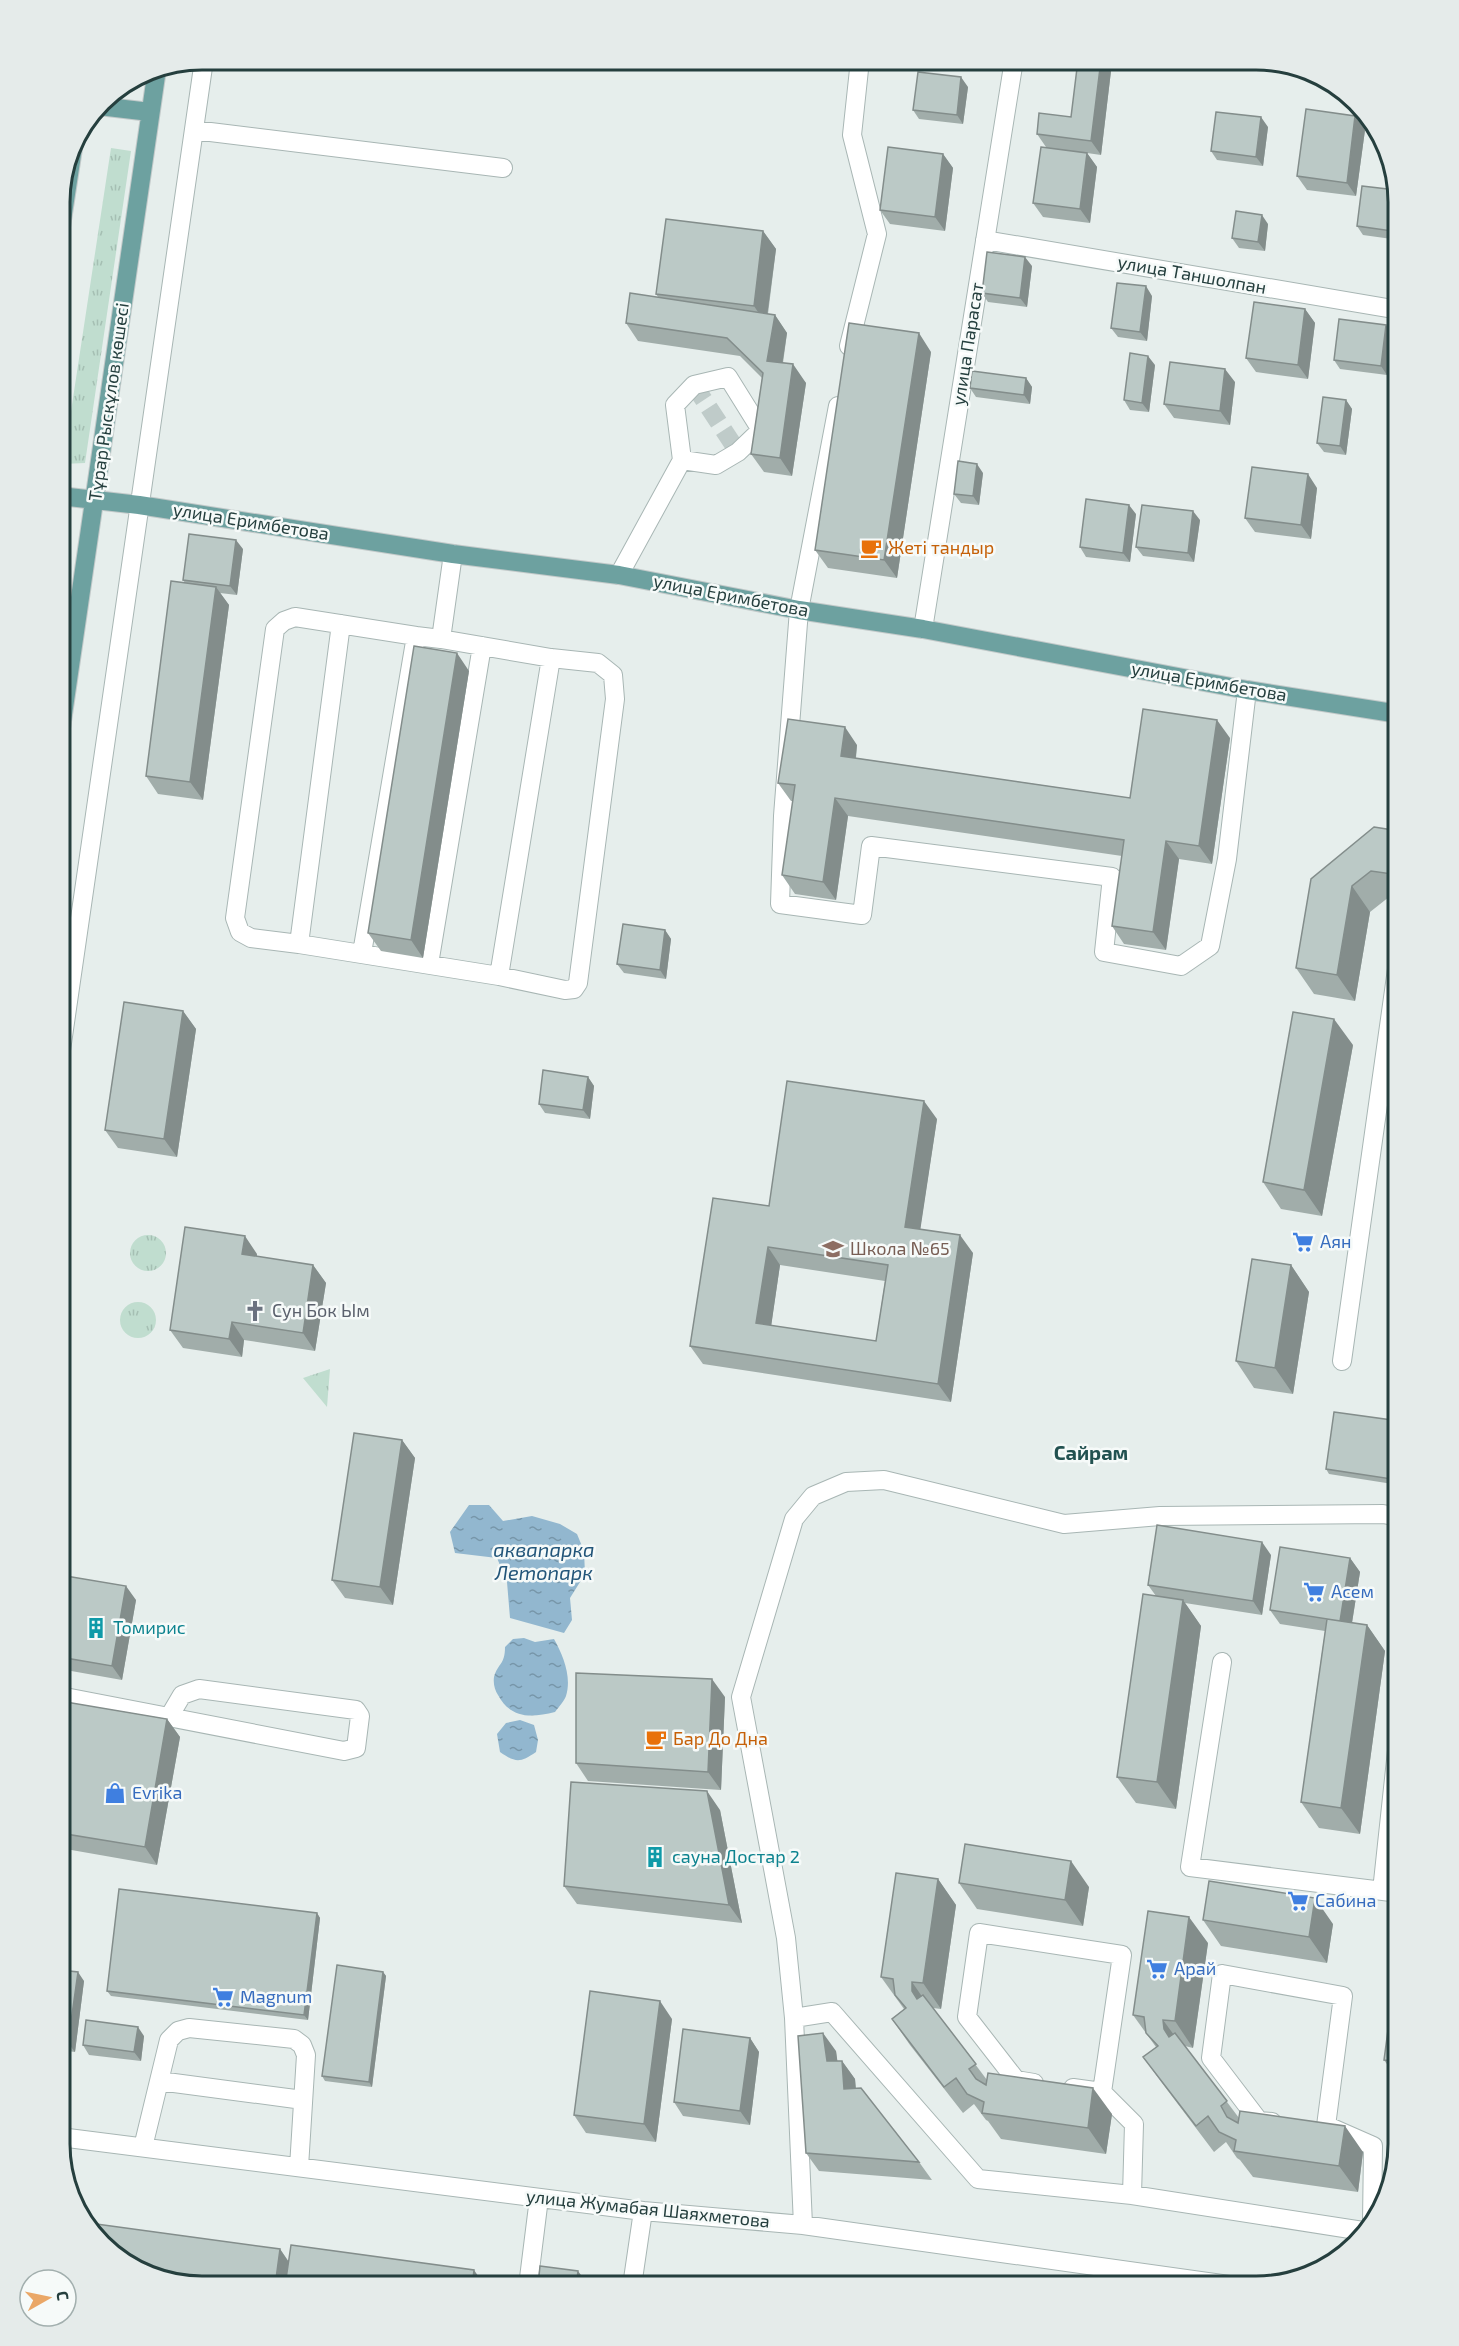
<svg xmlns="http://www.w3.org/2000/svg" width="1459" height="2346" viewBox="0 0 1459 2346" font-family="'Exo 2',sans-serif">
<defs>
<pattern id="grass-tufts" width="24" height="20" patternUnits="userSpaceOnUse" patternTransform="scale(1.5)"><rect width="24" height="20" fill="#c0ddcf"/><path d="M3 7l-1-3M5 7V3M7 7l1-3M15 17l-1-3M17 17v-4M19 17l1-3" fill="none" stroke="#a5bfb3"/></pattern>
<pattern id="water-ripples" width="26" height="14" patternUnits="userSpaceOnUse" patternTransform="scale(1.5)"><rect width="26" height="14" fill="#92b7cf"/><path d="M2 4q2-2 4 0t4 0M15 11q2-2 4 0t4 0" fill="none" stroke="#7796a9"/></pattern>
</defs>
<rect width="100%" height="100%" fill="#e6eeec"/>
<!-- grass -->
<path fill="url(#grass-tufts)" d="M111,148L131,151L85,463L63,464Z
M130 1253a18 18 0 1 1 36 0a18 18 0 1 1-36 0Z
M120 1320a18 18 0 1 1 36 0a18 18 0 1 1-36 0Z
M330,1369L327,1407L303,1378Z"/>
<!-- water -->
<path fill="url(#water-ripples)" d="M469,1505H489L503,1521L532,1516L560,1524L577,1534L584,1551L585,1574L570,1598L572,1620L564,1633L510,1618L507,1582L497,1558L455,1553L450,1532Z
M524,1638L535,1642L554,1639C563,1655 572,1677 566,1696C564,1701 559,1707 555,1712C531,1718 511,1719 498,1695C495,1690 493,1684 494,1677C498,1663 505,1665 505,1647L513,1639Z
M520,1720L534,1725L538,1740L536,1752C520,1763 516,1763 500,1752L497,1734L506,1723Z"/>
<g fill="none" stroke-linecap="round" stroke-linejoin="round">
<!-- minor-tunnel -->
<path stroke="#bfcbc9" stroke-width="18" stroke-dasharray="18 9" stroke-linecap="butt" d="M694,385L738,452"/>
<defs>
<path id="minor" d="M194,130L503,168
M985,240L1399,310
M849,346L877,234L852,135L860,60
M838,406L799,610L783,816L780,904L862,915L871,846L1112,877L1104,952L1181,966L1210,946L1227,859L1247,690
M619,575L682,460L675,405L694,385L728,377L761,430L738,452L716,465L682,460
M341,624L299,944L251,938L240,932L235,918L275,629L284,621L295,617L416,636
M923,629L1014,60
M441,639L453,554
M299,944L499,976L565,990L574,989L578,983L615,699L613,675L598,663L551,658L441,639L416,636L362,953
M429,964L482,646
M499,976L551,658
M60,1057L204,60
M1342,1361L1399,955
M1222,1662L1190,1867L1399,1893
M60,1696L344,1751L356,1748L360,1716L356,1710L199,1689L182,1695L169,1717
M1382,1891L1399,1732
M794,2018L832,2012L978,2179L1132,2195L1363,2231
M159,2081L303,2100
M1034,2083L1016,2080L967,2017L979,1933L1122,1955L1102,2092
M1073,2088L1102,2092L1134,2124L1132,2195
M1272,2122L1259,2121L1211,2058L1222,1974L1343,1996L1326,2126
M1332,2128L1373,2146L1372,2223
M60,2137L643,2211L803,2225L1236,2286
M143,2147L169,2040L178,2031L189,2028L294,2039L302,2045L306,2055L299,2167
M803,2225L794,2018L786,1938L741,1697L794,1519L813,1496L846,1482L884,1480L1064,1524L1160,1516L1383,1514L1399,1517
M528,2286L539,2198
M632,2286L643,2211"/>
<path id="major" d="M99,106L150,112
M60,233L74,142
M60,496L139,505L453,554L619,575L799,610L923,629L1247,690L1399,714
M60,735L157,69"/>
</defs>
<!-- minor casing -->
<use href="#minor" stroke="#a8b6b4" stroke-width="20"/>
<!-- major casing -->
<use href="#major" stroke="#c2c9c9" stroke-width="20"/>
<!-- minor -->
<use href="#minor" stroke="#fff" stroke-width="18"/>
<!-- major -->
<use href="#major" stroke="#6da1a0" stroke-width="18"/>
</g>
<!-- wall -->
<path fill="#a1adaa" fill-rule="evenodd" d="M1111,71L1101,155L1087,153L1097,167L1090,223L1043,217L1033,203L1046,147L1037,134L1071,117Z
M968,87L963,124L919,119L913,110Z
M1268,127L1263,166L1217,160L1211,151Z
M1365,130L1356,196L1307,190L1297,176Z
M943,154L953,168L945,231L890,224L880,210Z
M1399,202V240L1363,235L1357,226Z
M1268,224L1265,251L1239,248L1232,238Z
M763,231L776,249L768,314L775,315L787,333L783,363L806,383L792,476L764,472L751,454L762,378L740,356L638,341L626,323L658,297L656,294Z
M1032,266L1027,307L988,302L982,293Z
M1152,296L1147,341L1118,337L1111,328Z
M1305,309L1315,323L1308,379L1256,372L1246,358Z
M1393,334L1387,375L1340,369L1334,360Z
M931,352L897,578L828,568L815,550Z
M1155,365L1149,412L1130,410L1124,400Z
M1026,378L1032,387L1030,404L976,397L970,388Z
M1235,382L1230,425L1174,418L1164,404Z
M1346,400L1352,409L1346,455L1324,452L1317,443Z
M983,473L979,505L961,503L954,494Z
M1317,488L1311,539L1255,532L1245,518Z
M1136,514L1130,562L1086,557L1080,547Z
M1200,520L1194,562L1143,556L1136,547Z
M243,549L237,595L220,593L229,605L203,800L158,794L146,776L185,583L183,580Z
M469,671L423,958L381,951L368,933Z
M1230,738L1212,864L1179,859L1166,950L1124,944L1112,926L1122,856L848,816L836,900L795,894L782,875L793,801H791L778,783L857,745L856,758L1130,798Z
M1399,831V898L1389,897L1370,912L1355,1001L1314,994L1296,968L1311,879Z
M665,930L671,939L666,979L624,973L617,964Z
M183,1011L196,1029L177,1157L118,1148L105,1130Z
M1353,1045L1322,1216L1281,1209L1263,1182Z
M588,1077L594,1086L590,1119L545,1113L539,1104Z
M937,1119L920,1229L973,1253L951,1402L703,1364L690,1346L769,1206ZM780,1265L885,1281L876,1341L771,1326Z
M257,1254V1257L313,1265L326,1283L315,1351L244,1340L242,1357L183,1348L170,1330Z
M1291,1265L1309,1292L1293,1394L1254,1388L1236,1361Z
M1399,1421V1485L1329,1474L1326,1469Z
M402,1440L415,1458L393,1605L345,1598L332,1580Z
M1271,1555L1262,1615L1185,1603L1201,1626L1176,1809L1136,1803L1117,1777L1156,1596L1148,1585Z
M1350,1558L1360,1572L1352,1623L1367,1625L1385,1651L1360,1834L1319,1828L1301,1802L1325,1631L1280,1624L1270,1610Z
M60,1575L136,1600L122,1680L60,1669Z
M1399,1581V1622L1394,1614Z
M725,1697L721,1790L588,1781L576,1763Z
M60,1701L167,1719L180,1737L157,1865L60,1848Z
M720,1810L742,1923L577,1904L564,1886Z
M938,1879L956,1905L941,2009L933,2008L987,2080L1112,2114L1106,2154L1001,2139L988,2121L986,2120L974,2104L963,2113L910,2045L892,2019L904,2009L881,1977Z
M959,1883L1089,1887L1083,1926L977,1909Z
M317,1913L320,1918L308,2020L111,1996L107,1991Z
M1203,1920L1333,1924L1327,1963L1221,1946Z
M1208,1943L1193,2048L1185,2046L1239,2118L1363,2152L1358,2192L1253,2177L1240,2160L1237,2158L1226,2142L1214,2152L1162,2083L1143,2057L1156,2047L1133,2015Z
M1399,1956V2081L1384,2060Z
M60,1970L84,1981L75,2052L60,2050Z
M383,1972L386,1976L372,2087L325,2081L322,2076Z
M672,2019L656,2142L586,2133L574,2115Z
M144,2036L141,2061L89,2055L83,2045Z
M750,2038L759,2052L750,2125L683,2116L674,2102Z
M836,2051L837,2061H842L855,2079L856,2089L919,2162L932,2180L819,2171L806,2153Z
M280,2249L289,2262L485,2286H193L124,2262Z"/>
<!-- shaded-wall -->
<path fill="#838d8b" d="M1101,60H1103L1111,71L1101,155L1091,141Z
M961,77L968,87L963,124L957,115Z
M1355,116L1365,130L1356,196L1347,183Z
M1261,117L1268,127L1263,166L1256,157Z
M1087,153L1097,167L1090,223L1080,209Z
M943,154L953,168L945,231L935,217Z
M1262,215L1268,224L1265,251L1258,242Z
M763,231L776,249L766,324L754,306Z
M1025,257L1032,266L1027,307L1020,298Z
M1146,286L1152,296L1147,341L1140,332Z
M1305,309L1315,323L1308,379L1298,365Z
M775,315L787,333L780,379L767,361Z
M1386,325L1393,334L1387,375L1381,366Z
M919,333L931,352L897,578L884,560Z
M1148,356L1155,365L1149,412L1142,403Z
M793,364L806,383L792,476L780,458Z
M1225,369L1235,382L1230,425L1220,411Z
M1026,378L1032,387L1030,404L1024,395Z
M1346,400L1352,409L1346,455L1340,446Z
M977,464L983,473L979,505L973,496Z
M1308,474L1317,488L1311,539L1301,525Z
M1129,505L1136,514L1130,562L1123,553Z
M1193,511L1200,520L1194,562L1188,553Z
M236,540L243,549L237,595L230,586Z
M216,587L229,605L203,800L190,782Z
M457,653L469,671L423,958L411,940Z
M1217,720L1230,738L1212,864L1199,846Z
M845,727L857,745L854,774L841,756Z
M835,798L848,816L836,900L823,882Z
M1166,841L1179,859L1166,950L1153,932Z
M1352,886L1370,912L1355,1001L1337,975Z
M665,930L671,939L666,979L660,970Z
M183,1011L196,1029L177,1157L164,1139Z
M1334,1019L1353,1045L1322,1216L1304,1190Z
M588,1077L594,1086L590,1119L583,1110Z
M924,1101L937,1119L918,1245L905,1227Z
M960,1235L973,1253L951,1402L938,1384Z
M245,1236L257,1254L254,1272L242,1254Z
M768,1247L780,1265L769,1341L756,1323Z
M313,1265L326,1283L315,1351L303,1333Z
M1291,1265L1309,1292L1293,1394L1275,1368Z
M232,1322L244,1340L242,1357L229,1339Z
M402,1440L415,1458L393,1605L380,1587Z
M1262,1542L1271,1555L1262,1615L1253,1601Z
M1350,1558L1360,1572L1350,1635L1340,1621Z
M126,1586L136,1600L122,1680L112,1666Z
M1183,1600L1201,1626L1176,1809L1157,1782Z
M1367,1625L1385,1651L1360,1834L1341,1808Z
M712,1679L725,1697L721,1790L708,1772Z
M167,1719L180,1737L157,1865L145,1847Z
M707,1791L720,1810L742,1923L729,1905Z
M60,1854L62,1856L60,1867Z
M1071,1861L1089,1887L1083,1926L1065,1900Z
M938,1879L956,1905L941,2009L923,1983Z
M1315,1898L1333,1924L1327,1963L1309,1937Z
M317,1913L320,1918L308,2020L304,2015Z
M1189,1917L1208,1943L1193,2048L1175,2021Z
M78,1972L84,1981L75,2052L68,2043Z
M383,1972L386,1976L372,2087L369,2082Z
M912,1982L930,2008L936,2025L912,1991Z
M660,2001L672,2019L656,2142L644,2124Z
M1163,2020L1182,2046V2055L1164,2029Z
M138,2027L144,2036L141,2061L134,2052Z
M823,2033L836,2051L840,2079L827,2061Z
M750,2038L759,2052L750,2125L740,2111Z
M842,2061L855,2079L857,2107L844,2089Z
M1093,2088L1112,2114L1106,2154L1088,2128Z
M1345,2126L1363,2152L1358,2192L1339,2166Z
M280,2249L298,2276L297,2286H275Z
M474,2270L485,2286H472Z
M578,2271L589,2286H576Z"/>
<!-- building -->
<path fill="#bbc9c6" stroke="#838d8b" stroke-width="1.5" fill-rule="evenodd" d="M1078,60H1101L1091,141L1037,134L1039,113L1071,117Z
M918,72L961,77L957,115L913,110Z
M1306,109L1355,116L1347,183L1297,176Z
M1216,112L1261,117L1256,157L1211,151Z
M888,147L943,154L935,217L880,210Z
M1041,147L1087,153L1080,209L1033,203Z
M1362,186L1396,190L1399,202V232L1357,226Z
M1236,211L1262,215L1258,242L1232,238Z
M666,219L763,231L754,306L656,294Z
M987,252L1025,257L1020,298L982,293Z
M1117,283L1146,286L1140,332L1111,328Z
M630,293L775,315L767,361L793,364L780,458L751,454L763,373L727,338L626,323Z
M1254,302L1305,309L1298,365L1246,358Z
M1339,319L1386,325L1381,366L1334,360Z
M849,323L919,333L884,560L815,550Z
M1130,353L1148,356L1142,403L1124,400Z
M1170,362L1225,369L1220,411L1164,404Z
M972,371L1026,378L1024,395L970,388Z
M1323,397L1346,400L1340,446L1317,443Z
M958,461L977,464L973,496L954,494Z
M1252,467L1308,474L1301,525L1245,518Z
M1086,499L1129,505L1123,553L1080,547Z
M1142,505L1193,511L1188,553L1136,547Z
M189,534L236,540L230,586L183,580Z
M171,581L216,587L190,782L146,776Z
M414,646L457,653L411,940L368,933Z
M1143,709L1217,720L1199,846L1166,841L1153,932L1112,926L1124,840L835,798L823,882L782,875L795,785L778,783L788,719L845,727L841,756L1130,798Z
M1374,827L1399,831V875L1371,871L1352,886L1337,975L1296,968L1311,879Z
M623,924L665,930L660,970L617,964Z
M124,1002L183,1011L164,1139L105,1130Z
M1293,1012L1334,1019L1304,1190L1263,1182Z
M543,1070L588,1077L583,1110L539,1104Z
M787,1081L924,1101L905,1227L960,1235L938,1384L690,1346L713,1198L769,1206ZM768,1247L888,1265L876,1341L756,1323Z
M185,1227L245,1236L242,1254L313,1265L303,1333L232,1322L229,1339L170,1330Z
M1252,1259L1291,1265L1275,1368L1236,1361Z
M1334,1412L1399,1421L1398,1480L1326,1469Z
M354,1433L402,1440L380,1587L332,1580Z
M1157,1525L1262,1542L1253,1601L1148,1585Z
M1280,1547L1350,1558L1340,1621L1270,1610Z
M60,1575L126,1586L112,1666L60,1657Z
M1399,1581V1615L1394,1614Z
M1143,1594L1183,1600L1157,1782L1117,1777Z
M1327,1619L1367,1625L1341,1808L1301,1802Z
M576,1673L712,1679L708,1772L576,1763Z
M60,1701L167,1719L145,1847L60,1833Z
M571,1782L707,1791L729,1905L564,1886Z
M965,1844L1071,1861L1065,1900L959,1883Z
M896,1873L938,1879L923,1983L912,1982V1991L917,1999L923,1995L976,2064L969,2069L976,2079L986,2085L988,2073L1093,2088L1088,2128L982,2113L984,2102L967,2094L956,2078L944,2087L892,2019L906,2008L895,1995L893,1979L881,1977Z
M1209,1881L1315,1898L1309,1937L1203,1920Z
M119,1889L317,1913L304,2015L107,1991Z
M1148,1911L1189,1917L1175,2021L1163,2020L1164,2029L1169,2037L1175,2033L1227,2101L1221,2106L1227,2117L1238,2123L1240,2111L1345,2126L1339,2166L1234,2151L1236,2140L1219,2132L1208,2116L1196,2126L1143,2057L1158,2046L1146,2033L1144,2017L1133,2015Z
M1398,1955L1399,1956V2079L1397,2077L1395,2061L1384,2060Z
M337,1965L383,1972L369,2082L322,2076Z
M60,1970L78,1972L68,2043L60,2042Z
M590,1991L660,2001L644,2124L574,2115Z
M86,2020L138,2027L134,2052L83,2045Z
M683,2029L750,2038L740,2111L674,2102Z
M823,2033L827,2061H842L844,2089L861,2088L919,2162L806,2153L798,2036Z
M1399,2097V2107L1394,2100Z
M89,2223L280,2249L275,2286H247L156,2273L124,2262Z
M291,2245L474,2270L472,2286H285Z
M540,2266L578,2271L576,2286H538Z"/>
<!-- icons -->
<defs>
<symbol id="cafe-bare" viewBox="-9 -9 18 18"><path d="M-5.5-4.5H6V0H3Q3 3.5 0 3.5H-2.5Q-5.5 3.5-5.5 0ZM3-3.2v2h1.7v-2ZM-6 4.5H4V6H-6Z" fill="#e8710a" stroke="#f6faf9" stroke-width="2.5" paint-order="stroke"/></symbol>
<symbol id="supermarket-bare" viewBox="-9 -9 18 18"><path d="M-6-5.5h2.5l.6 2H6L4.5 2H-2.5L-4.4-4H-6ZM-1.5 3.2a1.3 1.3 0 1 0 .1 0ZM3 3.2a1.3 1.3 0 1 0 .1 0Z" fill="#3f7fe0" stroke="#f6faf9" stroke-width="2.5" paint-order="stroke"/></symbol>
<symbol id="school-bare" viewBox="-9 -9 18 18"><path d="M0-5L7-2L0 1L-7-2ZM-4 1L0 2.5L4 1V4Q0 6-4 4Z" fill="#8d6e63" stroke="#f6faf9" stroke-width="2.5" paint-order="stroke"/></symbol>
<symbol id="church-bare" viewBox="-9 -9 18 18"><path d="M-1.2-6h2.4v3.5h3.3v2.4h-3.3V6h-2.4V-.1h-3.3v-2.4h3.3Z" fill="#6b7280" stroke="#f6faf9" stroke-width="2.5" paint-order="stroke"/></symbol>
<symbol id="building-bare" viewBox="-9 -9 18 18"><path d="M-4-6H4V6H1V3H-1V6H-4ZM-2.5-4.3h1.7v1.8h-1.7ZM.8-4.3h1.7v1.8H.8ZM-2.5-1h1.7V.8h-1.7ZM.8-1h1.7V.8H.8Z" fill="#0f9aa8" stroke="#f6faf9" stroke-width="2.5" paint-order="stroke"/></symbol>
<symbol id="shop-bare" viewBox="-9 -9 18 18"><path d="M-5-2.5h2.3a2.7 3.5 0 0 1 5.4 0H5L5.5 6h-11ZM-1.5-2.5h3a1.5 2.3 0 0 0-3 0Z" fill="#3f7fe0" stroke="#f6faf9" stroke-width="2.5" paint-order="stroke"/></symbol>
</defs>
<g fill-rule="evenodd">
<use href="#cafe-bare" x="856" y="533" width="30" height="30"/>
<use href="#supermarket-bare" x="1288" y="1227" width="30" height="30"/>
<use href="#school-bare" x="818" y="1234" width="30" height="30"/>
<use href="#church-bare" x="240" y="1296" width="30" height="30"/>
<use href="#supermarket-bare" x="1299" y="1577" width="30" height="30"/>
<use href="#building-bare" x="81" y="1613" width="30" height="30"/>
<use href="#cafe-bare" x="641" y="1724" width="30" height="30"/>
<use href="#shop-bare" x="100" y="1778" width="30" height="30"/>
<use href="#building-bare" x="640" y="1842" width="30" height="30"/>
<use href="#supermarket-bare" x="1283" y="1886" width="30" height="30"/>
<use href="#supermarket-bare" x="1142" y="1954" width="30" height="30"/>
<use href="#supermarket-bare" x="208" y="1982" width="30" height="30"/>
</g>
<g text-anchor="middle" stroke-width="5" stroke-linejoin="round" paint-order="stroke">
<!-- street labels -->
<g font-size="18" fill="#253f3e" stroke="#f6faf9">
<text transform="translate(1192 275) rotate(10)" y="6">улица Таншолпан</text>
<text transform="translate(968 344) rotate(-81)" y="6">улица Парасат</text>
<text transform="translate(109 402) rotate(-82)" y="6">Тұрар Рыскұлов көшесі</text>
<text transform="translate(251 522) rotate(9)" y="6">улица Еримбетова</text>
<text transform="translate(731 596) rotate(11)" y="6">улица Еримбетова</text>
<text transform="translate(1209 682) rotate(10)" y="6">улица Еримбетова</text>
<text transform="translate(648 2209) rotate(6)" y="6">улица Жумабая Шаяхметова</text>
</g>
<!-- food labels -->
<g font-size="18" fill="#c56008" stroke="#f6faf9" text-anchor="start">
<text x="888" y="554">Жеті тандыр</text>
<text x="673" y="1745">Бар До Дна</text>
</g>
<!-- shop labels -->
<g font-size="18" fill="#366cbe" stroke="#f6faf9" text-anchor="start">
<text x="1320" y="1248">Аян</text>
<text x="1331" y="1598">Асем</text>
<text x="132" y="1799">Evrika</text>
<text x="1315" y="1907">Сабина</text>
<text x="1174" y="1975">Арай</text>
<text x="240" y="2003">Magnum</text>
</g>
<!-- education labels -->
<g font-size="18" fill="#785e54" stroke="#f6faf9" text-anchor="start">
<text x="850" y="1255">Школа №65</text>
</g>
<!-- worship labels -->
<g font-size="18" fill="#5b616d" stroke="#f6faf9" text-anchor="start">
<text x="272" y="1317">Сун Бок Ым</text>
</g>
<!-- culture labels -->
<g font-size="18" fill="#0d838f" stroke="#f6faf9" text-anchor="start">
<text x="113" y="1634">Томирис</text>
<text x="672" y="1863">сауна Достар 2</text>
</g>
<!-- neighbourhood labels -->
<g font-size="20" font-weight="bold" fill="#225150" stroke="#f6faf9">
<text x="1091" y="1460">Сайрам</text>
</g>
<!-- water labels -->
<g font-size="20" font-style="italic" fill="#225579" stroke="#f6faf9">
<text x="544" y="1557">аквапарка<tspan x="544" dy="23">Летопарк</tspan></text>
</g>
</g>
<!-- crop -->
<path d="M0 0H1459V2346H0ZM202 70H1256A132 132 0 0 1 1388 202V2144A132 132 0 0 1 1256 2276H202A132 132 0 0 1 70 2144V202A132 132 0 0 1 202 70Z" fill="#e5ebea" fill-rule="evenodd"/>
<path fill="none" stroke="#253f3e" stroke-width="3" d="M202 70H1256A132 132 0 0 1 1388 202V2144A132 132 0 0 1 1256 2276H202A132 132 0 0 1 70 2144V202A132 132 0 0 1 202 70Z"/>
<!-- north arrow -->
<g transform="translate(48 2298) rotate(81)"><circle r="28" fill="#f6faf9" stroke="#a2afae" stroke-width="1.5"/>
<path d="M0-4.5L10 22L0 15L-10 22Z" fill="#eaa767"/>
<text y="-9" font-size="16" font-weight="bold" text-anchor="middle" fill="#253f3e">С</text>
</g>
</svg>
